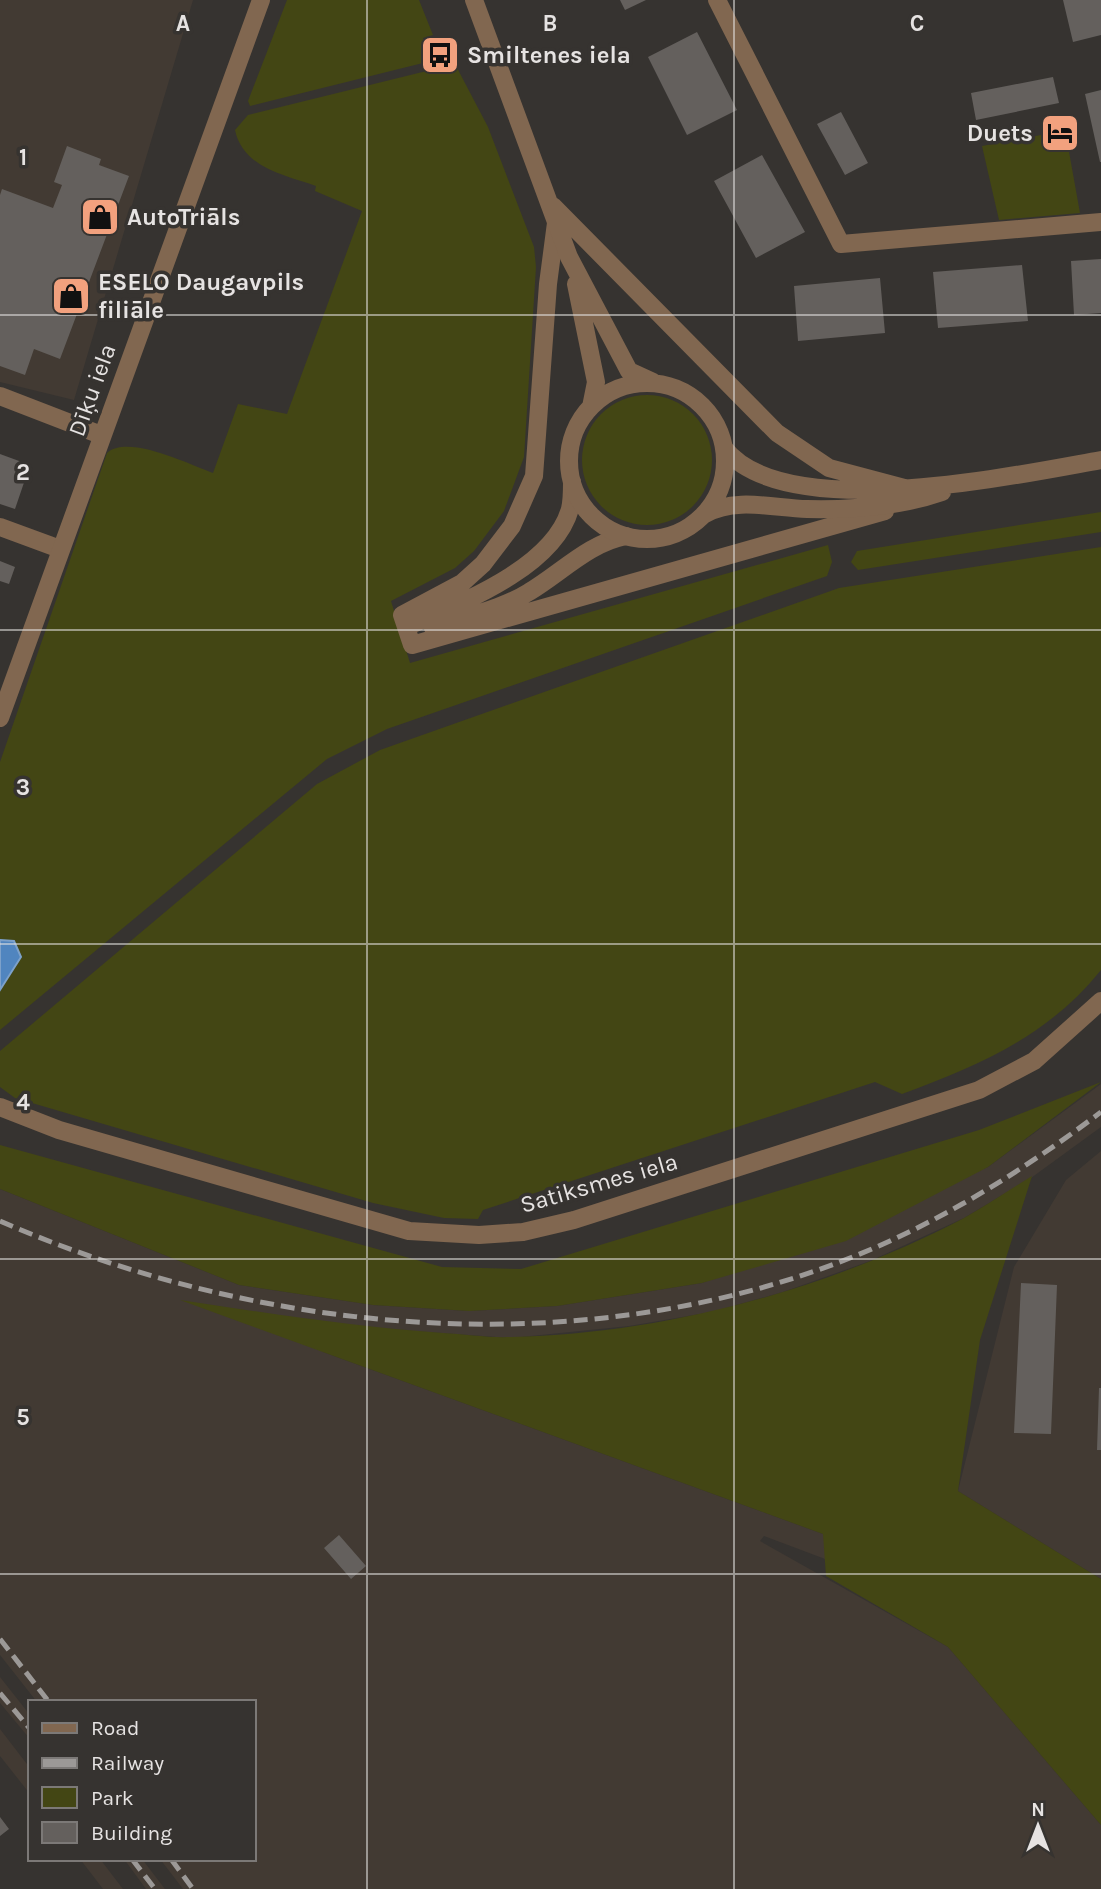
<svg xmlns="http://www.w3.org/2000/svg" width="1101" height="1889" viewBox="0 0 1101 1889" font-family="Karla,sans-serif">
<rect width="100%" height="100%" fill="#363330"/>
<!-- built -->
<path fill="#423a33" d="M0,0H193L74,400L0,382Z
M1101,1084V1127L1031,1178L964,1218L870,1261L783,1292L712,1312L629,1326L511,1338L371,1328L323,1352L1021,1606L1011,1629L764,1536L760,1541L948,1647L1101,1825V1889H183L160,1859H254V1702H37L0,1655V1189L239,1285L373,1305L469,1311L557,1306L702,1283L988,1167Z
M1101,1151V1579L958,1491L1014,1267L1066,1180Z
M0,1677L30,1715V1739L0,1703Z
M0,1729L30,1768V1794L0,1756Z
M80,1859H100L123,1889H103Z
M124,1859H142L165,1889H146Z"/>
<!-- green -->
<path fill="#434614" d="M287,0H419L433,35L423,38L431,61L250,106L248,101Z
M455,64L488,127L534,247L536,267L524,457L504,511L474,551L455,568L391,601L410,663L828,545L832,562L827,576L387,729L327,759L0,1030V762L107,453C128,434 188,464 213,473L238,404L287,414L362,211L315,191L316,186C285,175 243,168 235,130L248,115Z
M1062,131L1066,135L1080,213L999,220L982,146Z
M582 460a65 65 0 1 1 130 0a65 65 0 1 1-130 0Z
M1101,512V532L858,570L851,562L857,551Z
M1101,547V970C1048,1036 980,1065 902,1094L875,1082L483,1210L478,1219L444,1218L373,1203L15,1098L0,1087V1051L317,784L380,750L839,588Z
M1101,1082L988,1167L846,1241L702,1283L557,1306L469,1311L373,1305L239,1285L0,1189V1145L442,1267L521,1269L979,1130Z
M1032,1176L980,1340L958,1491L1101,1579V1825L948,1647L826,1576L823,1534L180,1300C267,1313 354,1327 443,1333C465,1334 489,1338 511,1337C664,1334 829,1289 964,1218C987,1205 1009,1190 1032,1176Z"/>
<!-- water -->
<path fill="#5085bf" stroke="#7da1ca" stroke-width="2" d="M0,940L14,941L21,957L0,990Z"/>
<!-- building -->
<path fill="#64605d" d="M620,0H646L625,10Z
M1063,0H1101V35L1073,42Z
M697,32L737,110L687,135L648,57Z
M1053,77L1059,103L976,120L971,93Z
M1101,90V162H1100L1085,94Z
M841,112L868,163L845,175L817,124Z
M67,146L101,159L99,165L129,176L60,359L34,349L25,375L0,366V195L2,189L53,208L62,185L54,182Z
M762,155L805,232L756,258L714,181Z
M1101,259V313L1074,315L1071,261Z
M1022,265L1028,321L938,328L933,272Z
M880,278L885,333L798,341L794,286Z
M0,454L30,465L15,509L0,504Z
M0,561L15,567L9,584L0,581Z
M1021,1283L1057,1285L1051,1434L1014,1433Z
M1099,1388H1101V1450H1097Z
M339,1535L366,1566L351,1579L324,1548Z
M0,1817L9,1829L0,1836Z"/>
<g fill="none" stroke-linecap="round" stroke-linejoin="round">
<!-- service -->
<path stroke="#816750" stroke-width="18" d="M717,0L841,244L1101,222
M556,223L548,284L534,476L512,526L483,564L462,583L402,615L412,645L885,511
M0,527L60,549
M406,627C458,604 553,569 570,509C572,501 572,490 572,482
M433,628C463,617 502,609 529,592C561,573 589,543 626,536"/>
<!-- minor -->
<path stroke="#816750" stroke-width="18" d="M0,396L101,435
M0,718L261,0
M0,1107L59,1130L409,1231L479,1235L523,1232L574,1220L979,1090L1034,1061L1101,1001"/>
<!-- tertiary -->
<path stroke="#816750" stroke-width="18" d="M474,0L569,257L629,371L653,382
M553,206L777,433L829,468L908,489
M576,284L596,382L591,407
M569 461a78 78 0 1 1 156 0a78 78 0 1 1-156 0Z
M724,448C784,525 1016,475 1101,460
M705,514C736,497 773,508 807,509C852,510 899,507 942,492"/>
<!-- rail -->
<path stroke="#9c9997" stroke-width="5" stroke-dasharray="14 7" stroke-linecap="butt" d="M0,1221C263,1336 585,1365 855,1256C944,1220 1024,1170 1101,1112
M0,1639L49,1702
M0,1693L30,1729
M132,1859L155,1889
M171,1859L193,1889"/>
</g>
<!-- grid -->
<path fill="none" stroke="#e6e3e2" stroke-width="2" stroke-opacity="0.55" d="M367,0V1889M734,0V1889M0,315H1101M0,630H1101M0,944H1101M0,1259H1101M0,1574H1101"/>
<!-- icons -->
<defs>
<symbol id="bus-square" viewBox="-11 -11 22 22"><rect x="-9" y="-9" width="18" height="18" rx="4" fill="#f2a17e" stroke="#363330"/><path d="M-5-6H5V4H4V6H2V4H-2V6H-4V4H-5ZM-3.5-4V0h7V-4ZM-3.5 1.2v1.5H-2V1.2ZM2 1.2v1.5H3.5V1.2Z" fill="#111"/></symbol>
<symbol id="hotel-square" viewBox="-11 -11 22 22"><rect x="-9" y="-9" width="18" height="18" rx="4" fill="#f2a17e" stroke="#363330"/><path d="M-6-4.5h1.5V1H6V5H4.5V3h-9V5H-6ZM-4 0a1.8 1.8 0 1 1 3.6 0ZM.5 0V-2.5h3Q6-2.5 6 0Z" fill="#111"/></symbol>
<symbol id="shop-square" viewBox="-11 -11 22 22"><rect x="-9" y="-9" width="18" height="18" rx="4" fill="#f2a17e" stroke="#363330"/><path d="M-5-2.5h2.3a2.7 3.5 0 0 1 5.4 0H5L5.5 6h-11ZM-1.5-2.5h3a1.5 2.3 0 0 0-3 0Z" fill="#111"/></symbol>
</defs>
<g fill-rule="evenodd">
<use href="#bus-square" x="418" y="33" width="44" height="44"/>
<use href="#hotel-square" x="1038" y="111" width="44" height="44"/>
<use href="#shop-square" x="78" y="195" width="44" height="44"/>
<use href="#shop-square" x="49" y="274" width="44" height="44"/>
</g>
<g text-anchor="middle" stroke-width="7" stroke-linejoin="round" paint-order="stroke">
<!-- poi labels -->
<g font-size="24" font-weight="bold" fill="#e6e3e2" stroke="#363330" text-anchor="start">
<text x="467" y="63">Smiltenes iela</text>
<text x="1033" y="141" text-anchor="end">Duets</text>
<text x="127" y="225">AutoTriāls</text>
<text x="98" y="290">ESELO Daugavpils<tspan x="98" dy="28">filiāle</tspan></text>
</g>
<!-- street labels -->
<g font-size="24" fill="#e6e3e2" stroke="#363330">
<text transform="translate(92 390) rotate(-70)" y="8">Dīķu iela</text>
<text transform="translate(599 1183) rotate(-16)" y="8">Satiksmes iela</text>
</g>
</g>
<g font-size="23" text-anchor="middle" font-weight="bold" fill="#e6e3e2" stroke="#363330" stroke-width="7" stroke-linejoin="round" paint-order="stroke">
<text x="183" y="31">A</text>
<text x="550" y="31">B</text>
<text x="917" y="31">C</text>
<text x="23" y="165">1</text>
<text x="23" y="480">2</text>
<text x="23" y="795">3</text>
<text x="23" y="1110">4</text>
<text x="23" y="1425">5</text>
</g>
<!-- legend -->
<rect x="28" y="1700" width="228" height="161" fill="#363330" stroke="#7c7977" stroke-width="2"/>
<rect x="42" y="1723" width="35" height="10" fill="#816750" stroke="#7c7977" stroke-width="2"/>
<text x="91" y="1735" font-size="21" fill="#e6e3e2">Road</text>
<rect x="42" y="1758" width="35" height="10" fill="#9c9997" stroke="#7c7977" stroke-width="2"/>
<text x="91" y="1770" font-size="21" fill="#e6e3e2">Railway</text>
<rect x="42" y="1787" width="35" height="21" fill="#434614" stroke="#7c7977" stroke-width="2"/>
<text x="91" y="1805" font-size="21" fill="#e6e3e2">Park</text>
<rect x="42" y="1822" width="35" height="21" fill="#64605d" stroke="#7c7977" stroke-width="2"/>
<text x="91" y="1840" font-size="21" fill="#e6e3e2">Building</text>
<!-- north arrow -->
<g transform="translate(1038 1826)" stroke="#363330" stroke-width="5" paint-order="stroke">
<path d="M0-5L12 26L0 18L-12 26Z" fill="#e6e3e2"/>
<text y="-10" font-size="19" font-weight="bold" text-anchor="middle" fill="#e6e3e2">N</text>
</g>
</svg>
